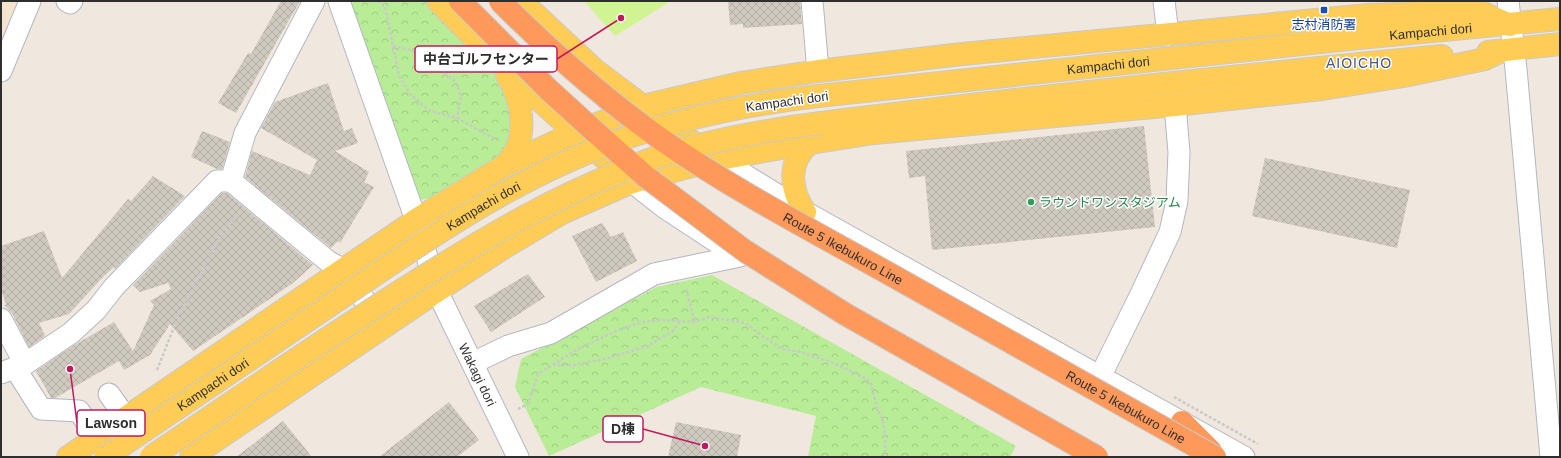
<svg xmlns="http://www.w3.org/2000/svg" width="1561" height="458" viewBox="0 0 1561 458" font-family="Helvetica,'Noto Sans JP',sans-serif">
<defs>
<pattern id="park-crowns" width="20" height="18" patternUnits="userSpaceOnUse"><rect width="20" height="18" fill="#b9ec96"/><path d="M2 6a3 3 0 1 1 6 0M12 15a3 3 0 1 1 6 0" fill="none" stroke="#9fcb82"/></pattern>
<pattern id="building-cross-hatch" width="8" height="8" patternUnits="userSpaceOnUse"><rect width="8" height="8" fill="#cfc9c0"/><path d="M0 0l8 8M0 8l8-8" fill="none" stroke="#b2ada5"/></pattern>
</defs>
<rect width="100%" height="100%" fill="#f0e8df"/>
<!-- education -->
<path fill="#f3e5cd" d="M1,1H17L1,41Z"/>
<!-- park -->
<path fill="url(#park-crowns)" d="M343,1H425L498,72L517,110L509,151L432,198L418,200Z
M712,275L1016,446L1010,457H808L816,416L701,387L549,456L515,387L521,359L656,287Z"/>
<!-- pitch -->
<path fill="#d0f491" d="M584,1H671L615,36Z"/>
<!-- building -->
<path fill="url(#building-cross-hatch)" d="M281,1H300L236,113L218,103L248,53L251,54Z
M728,1H800L802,24L743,28V24L730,25Z
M328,83L344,131L352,128L358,143L335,151L369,172L364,182L374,187L340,243L338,241L331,248L245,177L252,151L310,175L317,160L261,128L275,102Z
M1144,126L1155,227L932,250L925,176L909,178L906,151Z
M202,131L230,142L222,169H217L191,157Z
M1265,158L1410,190L1397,248L1252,216Z
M153,176L185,196L115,269L114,267L102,278L69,314L39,323L45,336L29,347L12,313L4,305L6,304L1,290V246L44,231L62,278L128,199L131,201Z
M222,193H227L313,265L293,283L193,351L170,324L150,355L124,370L119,361L55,398H51L36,371L71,347L114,322L133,351L154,305L150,301L171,289L168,283L140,292L133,285Z
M602,223L611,237L623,232L637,261L596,282L572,236Z
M528,274L545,297L491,332L474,306Z
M449,402L479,440L457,457H379Z
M283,421L312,457H236Z
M676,422L741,435L737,457H668Z"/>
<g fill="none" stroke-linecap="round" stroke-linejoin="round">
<defs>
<g id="minor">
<path d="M67,1L70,3L72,1"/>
<path d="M314,1L245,133L231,181L329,262L342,269L382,324"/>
<path id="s1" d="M339,1L416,220L437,291L518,457"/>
<path d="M812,1L818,71"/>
<path d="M1164,1L1168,35"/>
<path d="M1508,1L1516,69L1551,457"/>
<path d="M1,71L30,1"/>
<path d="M719,159L805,212L1244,457"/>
<path d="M632,182L665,208L726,248"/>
<path d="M1,319L25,364"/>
<path d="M473,363L508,346L551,333L654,274L740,256"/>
<path d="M15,368L41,409L79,411L97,438"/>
<path d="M1,373L25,364L71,333L96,310L114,287L217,181H231"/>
<path d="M1100,377L1141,294L1170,232L1177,201L1179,152L1175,105"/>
<path d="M109,394L126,418"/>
</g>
<g id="major">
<path d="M438,1C500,66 564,124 632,182"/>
<path d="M521,1L595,70L676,131L711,154"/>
<path d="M1488,52L1560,44"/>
<path id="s2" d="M818,96L1359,38L1560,19"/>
<path d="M821,123C1027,97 1234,76 1442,56"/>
<path d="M504,166C510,159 516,153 518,145C526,123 519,94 507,75"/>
<path d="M805,212C790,190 787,161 810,143"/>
<path d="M68,457L416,220L504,166L574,133L643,106L741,83L818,71L962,54L1368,15L1425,13H1483L1510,25"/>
<path d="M191,457L437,291L505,247L562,213L632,182L719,159L810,143L874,133L1175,105L1322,89L1404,76L1485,59L1501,51"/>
</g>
<path id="highway" d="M1182,422L1211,451"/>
</defs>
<!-- minor casing -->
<use href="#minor" stroke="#b3b7c2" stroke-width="23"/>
<!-- major casing -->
<use href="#major" stroke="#c9c9c9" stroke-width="24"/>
<!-- highway casing -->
<use href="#highway" stroke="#c9c9c9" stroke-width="24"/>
<!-- path -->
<path stroke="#c9c9c9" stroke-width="2.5" stroke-dasharray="3 2" stroke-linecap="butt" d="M378,1L385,6L399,76L410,94L430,111L457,118L497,140
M393,46L418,52L456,82L461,96L457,118
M686,289L695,322
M553,365H573L609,358L647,346L672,332L681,320
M157,370L178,317L219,238L239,214
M518,409L528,404L538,374L576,350L618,330L642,322L663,320L695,322L709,317L745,323L761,335L782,349L800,352L828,361L853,372L870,381L878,411L882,418L885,432V457"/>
<!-- minor -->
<use href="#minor" stroke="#fff" stroke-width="21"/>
<!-- major -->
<use href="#major" stroke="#ffcd55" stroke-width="22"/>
<!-- highway -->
<use href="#highway" stroke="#ff985b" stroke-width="22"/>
<defs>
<g id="major-bridge">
<path id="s3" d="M105,457C186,402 267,348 348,293C426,240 506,185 594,150C666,121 741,105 818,96"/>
<path d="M151,457C245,394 338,329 434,270C495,232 555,197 622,171C634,166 645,161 657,157C711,140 765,130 821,123"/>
</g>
<g id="highway-bridge">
<path d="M460,1L548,89L593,130L645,176L745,251L845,314L1097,457"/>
<path id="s4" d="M500,1C550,51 604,99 662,140C738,193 821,235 902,281C1006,339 1110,398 1215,457"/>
</g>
</defs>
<!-- major-bridge casing -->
<use href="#major-bridge" stroke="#c9c9c9" stroke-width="24" stroke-linecap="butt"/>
<!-- highway-bridge casing -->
<use href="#highway-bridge" stroke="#c9c9c9" stroke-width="24" stroke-linecap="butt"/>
<!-- path-bridge -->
<path stroke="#c9c9c9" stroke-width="2.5" stroke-dasharray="3 2" stroke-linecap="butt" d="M1174,397L1258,444"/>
<!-- major-bridge -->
<use href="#major-bridge" stroke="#ffcd55" stroke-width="22"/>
<!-- highway-bridge -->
<use href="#highway-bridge" stroke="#ff985b" stroke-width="22"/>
</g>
<!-- markers -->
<rect fill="#1a4fb4" stroke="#fff" stroke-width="1.5" x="1320" y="6" width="8" height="8" rx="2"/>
<circle fill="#2e9e5b" stroke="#fff" stroke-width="1.5" cx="1031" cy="202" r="4"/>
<g text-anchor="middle" stroke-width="3" stroke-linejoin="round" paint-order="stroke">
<!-- transit labels -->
<g font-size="13" fill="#164399" stroke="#fff">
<text x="1324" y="29">志村消防署</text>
</g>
<!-- street labels -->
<g font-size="13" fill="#2e2e2e" stroke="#fff">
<text dy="5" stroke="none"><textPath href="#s2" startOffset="616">Kampachi dori</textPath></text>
<text dy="5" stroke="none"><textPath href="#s2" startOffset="292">Kampachi dori</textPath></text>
<text transform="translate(787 101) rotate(-8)" y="5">Kampachi dori</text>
<text dy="5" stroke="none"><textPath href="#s3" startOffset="454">Kampachi dori</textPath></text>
<text dy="5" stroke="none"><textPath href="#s4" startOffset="425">Route 5 Ikebukuro Line</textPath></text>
<text dy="5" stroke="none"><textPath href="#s1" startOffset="399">Wakagi dori</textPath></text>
<text dy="5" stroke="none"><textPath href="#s3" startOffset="130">Kampachi dori</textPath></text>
<text dy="5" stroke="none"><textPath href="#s4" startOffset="749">Route 5 Ikebukuro Line</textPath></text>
</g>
<!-- leisure labels -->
<g font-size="13" fill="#27864d" stroke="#fff" text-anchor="start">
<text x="1039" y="207">ラウンドワンスタジアム</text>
</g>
<!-- neighbourhood labels -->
<g font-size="14" letter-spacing="1" fill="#485685" stroke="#fff">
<text x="1359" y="68">AIOICHO</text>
</g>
</g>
<!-- callouts -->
<path fill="none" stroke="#c2185b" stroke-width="1.5" d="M621 18L557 59M70 369L77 423M705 446L643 429"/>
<g fill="#c2185b" stroke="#fff" stroke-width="1.5">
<circle cx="621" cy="18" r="4"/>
<circle cx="70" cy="369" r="4"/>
<circle cx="705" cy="446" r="4"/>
</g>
<g fill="#fff" stroke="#c2185b" stroke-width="1.5">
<rect x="415" y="46" width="142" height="26" rx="4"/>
<rect x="77" y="410" width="68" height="26" rx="4"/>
<rect x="603" y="416" width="40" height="26" rx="4"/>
</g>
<g font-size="14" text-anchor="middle" font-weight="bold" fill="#2e2e2e">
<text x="486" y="64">中台ゴルフセンター</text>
<text x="111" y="428">Lawson</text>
<text x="623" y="434">D棟</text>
</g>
<!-- border -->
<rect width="1561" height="458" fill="none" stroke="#2e2e2e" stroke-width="4"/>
</svg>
